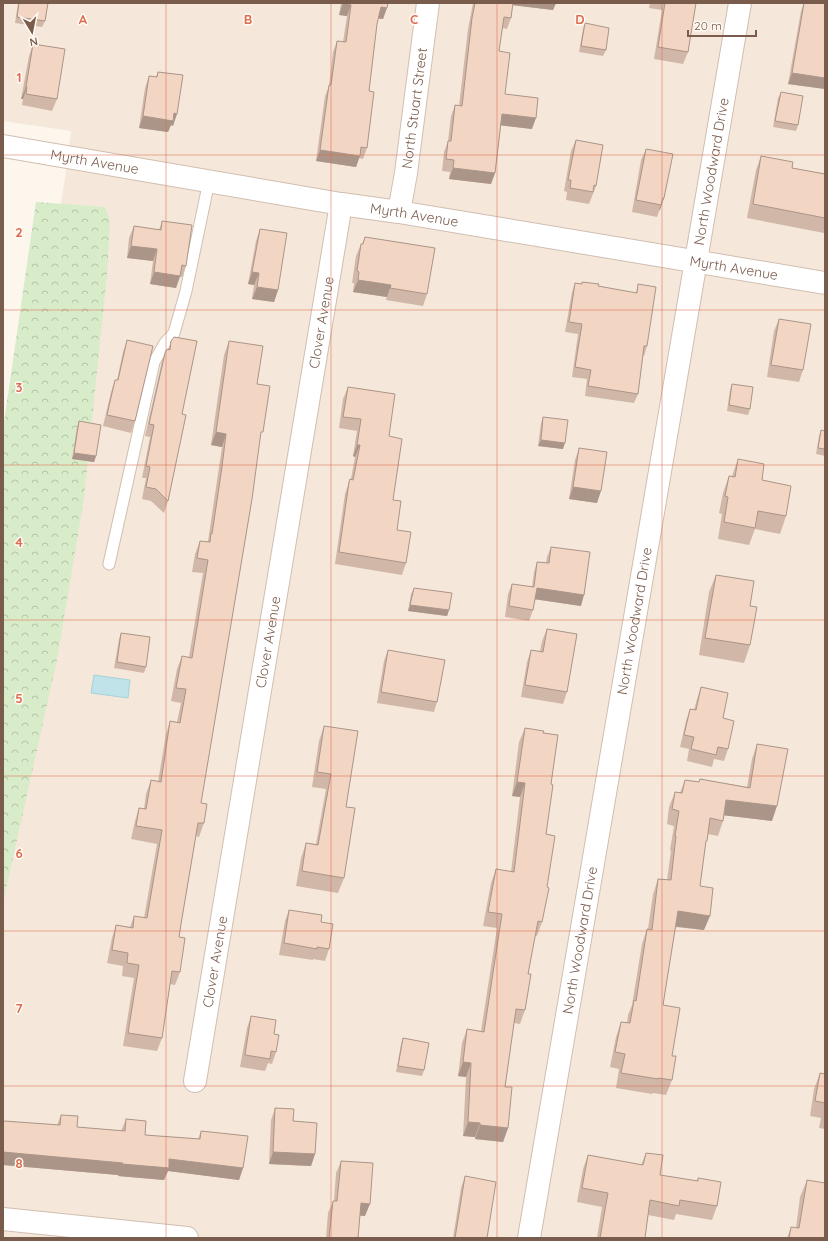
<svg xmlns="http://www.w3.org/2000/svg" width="828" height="1241" viewBox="0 0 828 1241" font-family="Quicksand,sans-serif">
<defs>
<pattern id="forest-crowns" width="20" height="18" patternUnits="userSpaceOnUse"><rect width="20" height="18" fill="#d8ecc9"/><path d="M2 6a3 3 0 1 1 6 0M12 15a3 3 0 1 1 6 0" fill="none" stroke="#b4c2a5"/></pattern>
</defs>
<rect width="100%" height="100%" fill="#fdf6ec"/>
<!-- residential -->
<path fill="#f5e8da" d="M3,3H825V1238H3V562L65,178L71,131L3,121Z"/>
<!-- forest -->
<path fill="url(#forest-crowns)" d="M36,202L105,207L110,221L107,275L84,498L57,660L3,903V429Z"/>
<!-- water -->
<path fill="#bfe3e8" stroke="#a5d3da" d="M94,675L130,680L128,698L91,693Z"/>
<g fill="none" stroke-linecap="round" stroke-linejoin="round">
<defs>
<path id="service" d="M109,564L154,362L165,343L174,333L186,291L209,181"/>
<g id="minor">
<path id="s1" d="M399,212L406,173L428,3"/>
<path id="s2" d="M195,1081L341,204"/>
<path d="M3,1219L187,1238"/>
<path id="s3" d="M529,1238L740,3"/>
</g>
<g id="tertiary">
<path id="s4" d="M3,146L341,204L399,212L825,283"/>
</g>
</defs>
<!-- service casing -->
<use href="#service" stroke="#d1beb0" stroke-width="13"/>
<!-- minor casing -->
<use href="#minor" stroke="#d1beb0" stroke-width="24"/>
<!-- tertiary casing -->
<use href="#tertiary" stroke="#d1beb0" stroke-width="24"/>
<!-- service -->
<use href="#service" stroke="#fff" stroke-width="11"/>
<!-- minor -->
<use href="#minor" stroke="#fff" stroke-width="22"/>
<!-- tertiary -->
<use href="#tertiary" stroke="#fff" stroke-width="22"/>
</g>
<!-- wall -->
<path fill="#d1b7a8" d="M18,3H48L45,21L42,27L15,23Z
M341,3H388L383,19H378L377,24L369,91L367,148L363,159L359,158L356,167L316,161L325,96L329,86L333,52L337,41L343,42L347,16L339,15Z
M473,3H556L553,10L513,5L511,18L507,29L502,28L499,51L505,94L532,129L501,125L495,173L491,184L449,179L450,172L442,171L444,152L448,141L451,116L455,105L459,106L468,29Z
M650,3H696L688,52L683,64L654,59L662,10L649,8Z
M804,3H825V89L788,84L801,11Z
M585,23L606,50L603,56L579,52L583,29Z
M33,44L57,99L52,111L22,105L23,99H21L29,56Z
M158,72L173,126L171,125L168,132L139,128L145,88L149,76L156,77Z
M781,92L798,125L796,131L773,127L778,98Z
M576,140L596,186L589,204L566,200L567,192L564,191L571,151Z
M646,149L664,198L657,217L632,212L641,160Z
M761,156L792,168L825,174V229L824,233L747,218L756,170Z
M162,221L186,266L182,277H180L176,288L150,284L153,261L127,258L129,238L134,226L159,230Z
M260,229L278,290L274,302L252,299L254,285L248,284L256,241Z
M365,237L427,294L423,306L386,300L387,297L353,292L354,283H352L356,256L361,244H362Z
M575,283L636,293L638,284L647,346L644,356H643L638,394L634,403L585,396L587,379L572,377L578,334L565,332L572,292Z
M779,319L803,370L799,382L767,377L774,331Z
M127,340L135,421L131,433L103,426L111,392L115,380H117L123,352Z
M171,341L182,414L168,501L164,513L151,501L142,499L146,478H142L150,437L145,436L161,365L165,353L168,350Z
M229,341L257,384L260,439L201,803L204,823L199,837L196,836L181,924L179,937L180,972L175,985L170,984L162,1038L157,1051L123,1046L134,978L122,976L123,966L107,963L112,938L116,925L130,927L134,916L144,918L157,844L131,839L135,821L139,808L144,809L146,794L151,780L158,782L166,734L170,721L177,722L181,703L171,701L177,669L182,656L189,657L203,573L192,572L195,554L200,541L208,542V541L222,447L211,445L224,355Z
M732,384L750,409L748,415L727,411L730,390Z
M348,387L389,436L393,500L397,530L406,563L402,575L335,564L345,494L350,479H351L355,457L353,456L357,431L339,428L343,399Z
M543,417L563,449L538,446L541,423Z
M79,421L96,456L94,462L72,459L77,427Z
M821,430L825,431V456L816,454L819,436Z
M579,448L597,503L569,499L575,460Z
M738,459L762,480L786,516L780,534L755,529L749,545L718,539L722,514L719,513L723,493L729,476H732Z
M551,547L581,606L535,599L533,610L529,621L505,617L508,594L512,584L532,587L534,572L537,562L546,563L547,557Z
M716,575L750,606V645L744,663L699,655L709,592Z
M414,588L449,610L447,616L408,611L411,594Z
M547,629L567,692L563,704L521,697L527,662L531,650L540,651L542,641Z
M121,633L146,667L144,673L114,668L119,639Z
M388,650L437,702L434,712L377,703L384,661Z
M701,687L723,718L728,749L724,761L714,759L712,767L687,761L689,749L680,747L686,721L690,709L694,710L697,699Z
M324,726L346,807L344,878L338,893L296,886L301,858L306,843L316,844L326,789L312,787L319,741Z
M525,728L543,733L551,784L546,834L547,887L542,922L537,936L535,935L528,974L525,1010L520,1024L514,1023L505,1087L508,1128L503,1142L475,1139V1137L463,1136L466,1077L458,1076L462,1043L467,1029L481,1031L497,928L483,926L491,883L496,869L511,872L520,797L512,796L519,742Z
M757,744L772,821L724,815L723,821L718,836L708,834L705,845L700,886L704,930L675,927L663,1005L672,1056V1080L666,1095L653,1093L652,1094L616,1088L619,1069L610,1067L616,1037L621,1022L627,1023L628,1015L632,1005L642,944L647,929H648L653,894L658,879L667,880L671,851L670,850L674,826L667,824L669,807L675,792L680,793L685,780L699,782L700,779L747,787L752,759Z
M289,910L321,922L329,949L325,961L313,959V960L279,955L285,921Z
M251,1016L274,1034L276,1052L272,1064L268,1063L265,1071L240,1067L247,1028Z
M403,1038L424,1070L422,1076L396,1072L401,1044Z
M820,1073L825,1074V1129L819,1128L821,1118L810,1116L814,1089Z
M275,1108L293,1121L315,1154L311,1166L269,1164L271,1120Z
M61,1115L77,1127L121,1131L126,1119L145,1135L198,1139L201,1131L243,1168L239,1180L168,1171L164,1180L118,1176V1175L3,1165V1123L4,1121L57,1125Z
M646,1153L660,1175L697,1181L698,1178L717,1206L712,1220L676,1214L674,1220L648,1215L645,1238H597L602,1207L577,1202L583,1169L588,1155L641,1165Z
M341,1161L365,1216H360L358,1238H326L328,1213L333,1201H334L336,1173Z
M465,1176L487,1238H453L461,1188Z
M807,1180L825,1238H787L791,1227L796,1228L800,1197Z"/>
<!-- shaded-wall -->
<path fill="#aa9588" d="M343,3L351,5L347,16L339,15Z
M512,3H556L553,10L511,5Z
M381,7L387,8L383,19L377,18Z
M792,73L825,78V89L788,84Z
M26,87H27L23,99H21Z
M174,113L177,114L173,126L171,125L168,132L139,128L143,116Z
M502,114L536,118L532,129L498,125Z
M320,150L360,156L356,167L316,161Z
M453,168L495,173L491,184L449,179Z
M663,198H664L660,210H659Z
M131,246L157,249L153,261L127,258Z
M154,272L180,276L176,288L150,284Z
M252,272L259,273L254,285L248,284Z
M358,280L391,285L387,297L353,292Z
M257,287L278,290L274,302L252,299Z
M216,432L226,434L222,447L211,445Z
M541,440L565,443L563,449L538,446Z
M357,445H360L355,457L353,456Z
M74,453L96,456L94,462L72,459Z
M573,487L601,491L597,503L569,499Z
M537,588L584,595L581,606L533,599Z
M410,605L449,610L447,616L408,611Z
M517,782L525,783L520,797L512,796Z
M726,800L777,806L772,821L721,815Z
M678,911L710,916L704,930L672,926Z
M463,1062L471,1063L466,1077L458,1076Z
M468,1122L480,1123L475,1137L463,1136Z
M480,1125L508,1128L503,1142L475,1139Z
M3,1152L40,1155L123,1163L118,1175L3,1165Z
M273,1152L315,1154L311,1166L269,1164Z
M169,1159L243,1168L239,1180L168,1171L164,1180L118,1176L122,1164Z
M361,1203L370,1204L365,1216L357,1215Z"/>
<!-- building -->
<path fill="#f3d5c3" stroke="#aa9588" d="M19,3H48L45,21L17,17Z
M343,3H388L387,8L381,7L377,24L369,91L374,92L367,148L361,147L360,156L320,150L329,85H331L337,41L346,42L351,5Z
M475,3H513L511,18L504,17L499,51L510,53L505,94L538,98L536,118L502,114L495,173L453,168L454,160L446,159L448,141H451L455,105L462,106L472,18Z
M665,3H696L688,52L658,47Z
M804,3H825V78L792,73Z
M585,23L609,28L606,50L581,46Z
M33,44L65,49L57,99L26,94L27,87H26Z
M158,72L183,75L177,114L174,113L173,121L143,116L149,76L157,77Z
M781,92L803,96L798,125L775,121Z
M576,140L603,145L596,186L594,185L593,192L570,188L571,180H568Z
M646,149L673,154L664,198H663L661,205L636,200Z
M761,156L793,162L792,168L825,174V218L753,204Z
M162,221L192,225L186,266L182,265L180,276L154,272L157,249L131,246L134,226L161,230Z
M260,229L287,233L278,290L257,287L259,273L252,272Z
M365,237L435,248L427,294L390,288L391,285L358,280L359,272L357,271L361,244H363Z
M582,282L599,284L598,286L637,293L638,284L656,287L647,346H644L638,394L588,386L591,370L575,367L582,324L569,322L575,283L582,284Z
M779,319L811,324L803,370L771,365Z
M174,337L197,341L182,414L186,415L168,501L156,489L146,487L150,467L146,466L154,425L149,424L165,353L167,349L170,350L171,341Z
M127,340L153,346L135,421L107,415L115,380H118Z
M229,341L263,346L257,384L270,386L263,432H261L252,499L201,803L207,804L204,823H198L181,924L179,937L185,938L180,972L172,971L162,1038L128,1033L139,965L127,963L128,953L112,950L116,925L133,928L134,916L147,918L162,830L136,826L139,808L146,809L151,780L161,782L170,721L180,723L186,689L176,688L182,656L192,658L208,560L197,558L200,541L210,542L211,533L212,534L222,467L226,434L216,432Z
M732,384L753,387L750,409L729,405Z
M348,387L395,394L389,436L402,439L393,500L401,501L397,530L411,532L406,563L339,552L349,482L350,479L353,480L360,445H357L361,419L343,417Z
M543,417L568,420L565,443L541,440Z
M79,421L101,425L96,456L74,453Z
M821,430L825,431V449L818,448Z
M579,448L607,452L601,491L573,487Z
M738,459L764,464L762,480L791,486L786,516L758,511L755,528L724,522L728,497L725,496L729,476L735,477Z
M551,547L590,552L584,595L537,588L533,610L509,606L512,584L534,587L537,562L549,563Z
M716,575L754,581L750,606L757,607L750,645L705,638Z
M414,588L452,593L449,610L410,605Z
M547,629L577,634L567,692L525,685L531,650L543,652Z
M121,633L150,637L146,667L117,662Z
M388,650L445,660L437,702L381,692Z
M701,687L728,693L723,718L734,721L728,749L718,747L716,755L691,749L694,737L684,735L690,709L696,710Z
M324,726L358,731L346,807L355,808L344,878L302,871L306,843L318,845L331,774L317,772Z
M525,728L544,731L543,733L558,735L551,784L553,785L546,834L555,836L547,887L549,888L542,922L538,921L528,974H531L525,1010L516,1009L505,1087H512L508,1128L480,1125V1123L468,1122L471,1063L463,1062L467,1029L484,1032L502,914L488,912L496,869L514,872L525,783L517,782Z
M757,744L788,749L777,806L726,800L723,821L710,818L707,841H706L700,886L713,888L710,916L678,911L663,1005L680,1008L672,1056H676L672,1080L658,1078V1079L621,1073L625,1054L615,1052L621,1022L630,1023L634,1000L636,1001L647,929L652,930L658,879L671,880L676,836H675L679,811L672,809L675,792L682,793L685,780L699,782L700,779L750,788Z
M289,910L322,915L321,922L333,924L329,949L317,947V949L284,943Z
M251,1016L276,1020L274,1034L279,1035L276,1052L271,1051L270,1059L245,1055Z
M403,1038L429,1043L424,1070L398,1066Z
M820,1073L825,1074V1103L815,1101Z
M275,1108L294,1109L293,1121L317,1123L315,1154L273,1152Z
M61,1115L78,1116L77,1127L125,1131L126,1119L146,1121L145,1135L200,1139L201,1131L248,1136L243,1168L169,1159V1168L122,1164L123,1163L3,1152V1123L4,1121L60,1125Z
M646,1153L663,1155L660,1175L698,1181V1178L721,1182L717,1206L680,1200L679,1206L650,1200L645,1238H600L608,1193L582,1188L588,1155L643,1165Z
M341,1161L373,1163L370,1204L361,1203L358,1238H329L333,1201H337Z
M465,1176L496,1182L487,1238H455Z
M807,1180L825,1183V1238H789L791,1227L799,1228Z"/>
<!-- grid -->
<path fill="none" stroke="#dc6d51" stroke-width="1" stroke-opacity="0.55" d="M166,3V1238M331,3V1238M497,3V1238M662,3V1238M3,155H825M3,310H825M3,465H825M3,620H825M3,776H825M3,931H825M3,1086H825"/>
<g text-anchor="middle" stroke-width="3" stroke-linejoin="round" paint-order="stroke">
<!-- street labels -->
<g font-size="14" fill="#7a5c4d" stroke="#fffaf3">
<text dy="5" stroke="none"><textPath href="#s1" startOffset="105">North Stuart Street</textPath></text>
<text dy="5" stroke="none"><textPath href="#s4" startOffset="93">Myrth Avenue</textPath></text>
<text dy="5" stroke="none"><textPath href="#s3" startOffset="1082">North Woodward Drive</textPath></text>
<text dy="5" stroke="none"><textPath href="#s4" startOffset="417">Myrth Avenue</textPath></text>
<text dy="5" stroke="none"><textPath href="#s4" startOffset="741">Myrth Avenue</textPath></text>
<text dy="5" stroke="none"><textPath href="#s2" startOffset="769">Clover Avenue</textPath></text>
<text dy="5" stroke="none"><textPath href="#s3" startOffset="626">North Woodward Drive</textPath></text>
<text dy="5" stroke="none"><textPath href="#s2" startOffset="445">Clover Avenue</textPath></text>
<text dy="5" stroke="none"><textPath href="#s3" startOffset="302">North Woodward Drive</textPath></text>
<text dy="5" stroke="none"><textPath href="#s2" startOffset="121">Clover Avenue</textPath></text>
</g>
</g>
<g font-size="13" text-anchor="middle" font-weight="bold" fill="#dc6d51" stroke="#fffaf3" stroke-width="3" stroke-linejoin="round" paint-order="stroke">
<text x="83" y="24">A</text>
<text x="248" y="24">B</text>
<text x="414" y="24">C</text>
<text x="580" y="24">D</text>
<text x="19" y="82">1</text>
<text x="19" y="237">2</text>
<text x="19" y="392">3</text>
<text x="19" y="547">4</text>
<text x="19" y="703">5</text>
<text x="19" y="858">6</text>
<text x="19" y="1013">7</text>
<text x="19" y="1168">8</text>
</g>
<!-- border -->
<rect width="828" height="1241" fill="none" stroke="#7a5c4d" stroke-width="8"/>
<!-- north arrow -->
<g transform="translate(32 32) rotate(170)" stroke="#fffaf3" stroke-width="3" paint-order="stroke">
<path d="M0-3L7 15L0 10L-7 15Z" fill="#7a5c4d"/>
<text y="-6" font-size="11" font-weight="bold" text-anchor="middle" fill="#7a5c4d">N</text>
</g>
<!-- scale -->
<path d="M688 30v6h68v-6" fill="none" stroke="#7a5c4d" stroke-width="2"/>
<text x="694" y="30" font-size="12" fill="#7a5c4d" stroke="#fffaf3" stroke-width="3" paint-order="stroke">20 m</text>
</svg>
